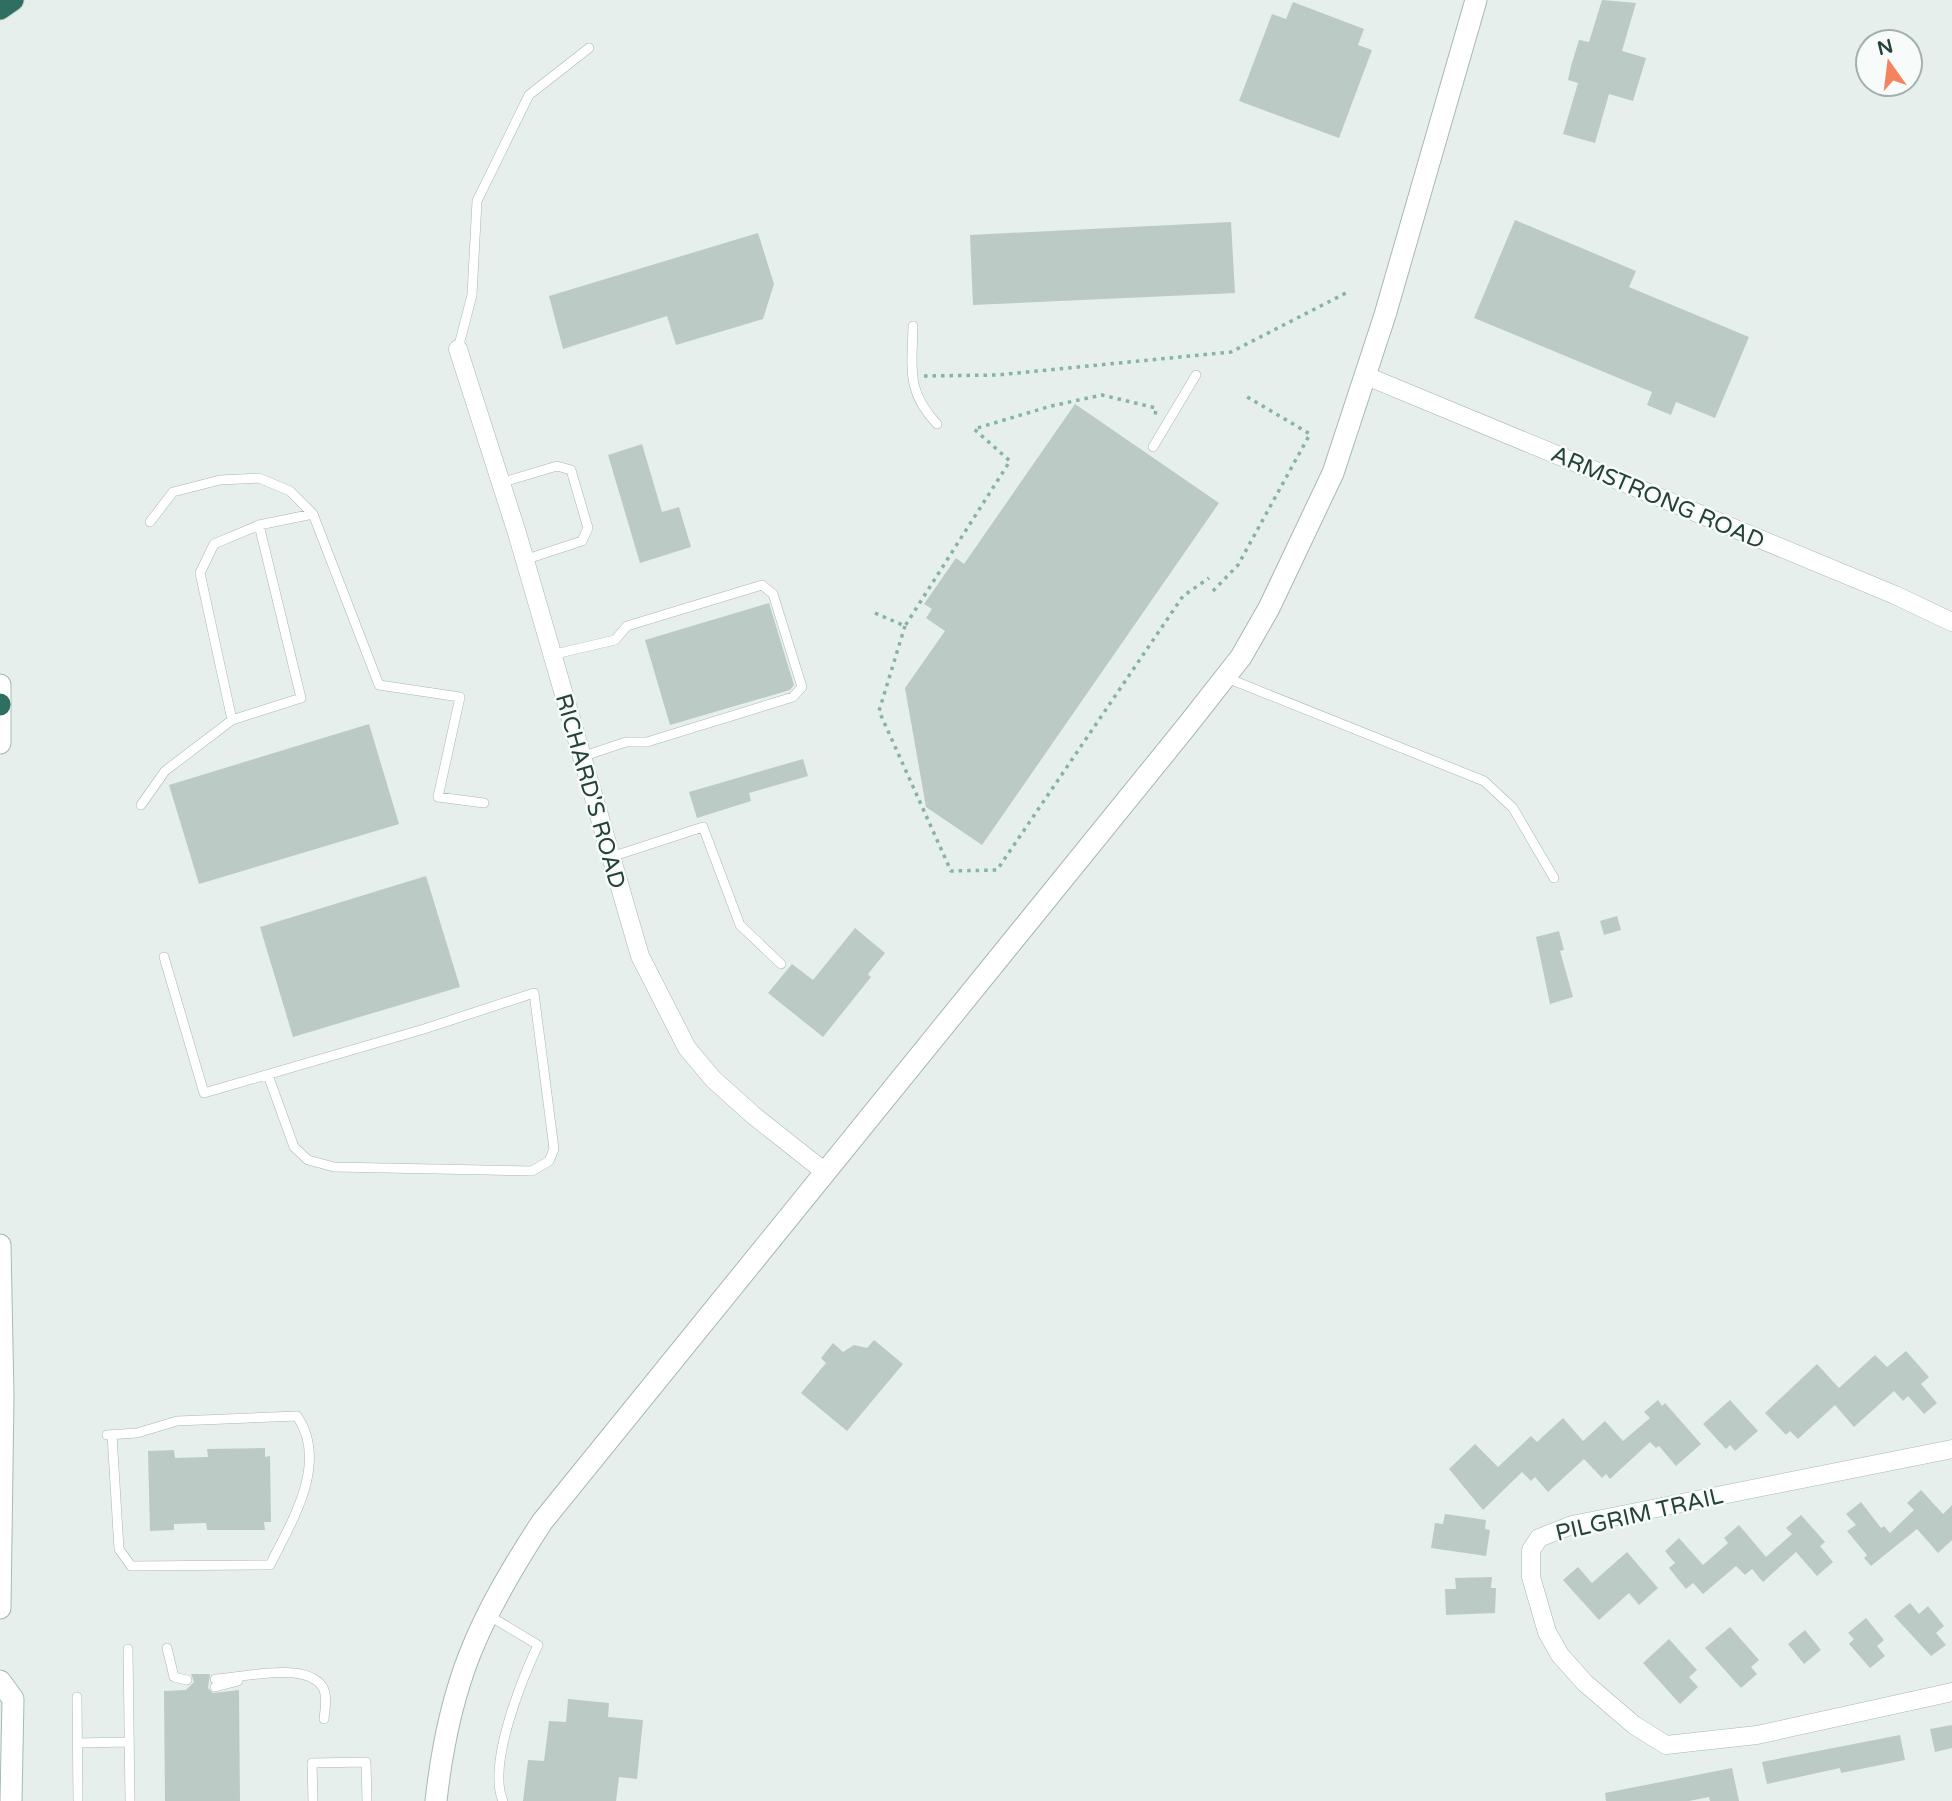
<svg xmlns="http://www.w3.org/2000/svg" width="1952" height="1801" viewBox="0 0 1952 1801" font-family="'Varela Round',sans-serif">
<rect width="100%" height="100%" fill="#e6efeb"/>
<!-- building -->
<path fill="#bbcac4" d="M1602,0L1636,3L1622,51L1646,58L1633,101L1609,94L1595,143L1563,134L1578,83L1568,80L1571,66L1579,40L1589,42Z
M1293,2L1364,29L1358,45L1372,50L1339,138L1239,101L1272,14L1286,19Z
M1515,220L1636,271L1629,287L1749,337L1715,418L1676,402L1671,415L1647,405L1652,392L1474,318Z
M1231,222L1235,293L973,305L970,235Z
M758,233L774,284L763,319L676,345L667,316L563,349L549,296Z
M1075,404L1219,503L982,845L926,807L905,688L945,631L926,618L932,609L924,604L956,558L964,564Z
M642,444L662,512L679,507L691,547L640,563L608,455Z
M769,603L794,685L790,690L670,725L645,640Z
M369,724L399,824L199,884L169,785Z
M803,759L808,776L749,793L751,801L697,818L689,792Z
M426,876L460,987L293,1037L260,927Z
M1617,916L1621,930L1604,935L1600,921Z
M855,928L885,953L868,974L871,977L823,1037L768,993L792,964L813,980Z
M1559,931L1564,950L1560,951L1573,997L1550,1004L1536,937Z
M874,1340L903,1364L847,1431L801,1393L826,1363L821,1358L833,1343L843,1352L854,1345L867,1348Z
M1906,1351L1929,1377L1921,1384L1937,1403L1924,1414L1908,1396L1903,1401L1894,1391L1854,1427L1835,1405L1798,1439L1790,1431L1786,1435L1765,1413L1817,1364L1839,1388L1875,1355L1887,1367Z
M1658,1400L1662,1406L1665,1403L1701,1444L1676,1466L1659,1446L1656,1448L1650,1442L1610,1479L1606,1474L1602,1478L1584,1459L1548,1492L1535,1477L1531,1481L1522,1472L1483,1510L1449,1469L1475,1444L1498,1467L1531,1436L1537,1442L1563,1418L1583,1441L1605,1421L1623,1441L1650,1418L1644,1412Z
M1730,1400L1758,1431L1735,1451L1730,1445L1726,1449L1703,1424Z
M265,1448V1457L270,1456L271,1522H264L265,1530H207L206,1523L174,1524V1530L150,1531L148,1451L174,1450L175,1458L208,1457L207,1449Z
M1921,1490L1943,1514L1952,1505V1540L1938,1553L1917,1529L1871,1566L1864,1558L1867,1555L1847,1531L1856,1525L1846,1514L1861,1502L1881,1528L1884,1526L1890,1533L1914,1510L1907,1503Z
M1445,1514L1486,1520L1485,1529L1490,1530L1486,1556L1431,1548L1435,1523L1443,1524Z
M1801,1515L1825,1542L1820,1546L1833,1562L1817,1576L1796,1552L1763,1582L1752,1569L1745,1575L1736,1566L1703,1594L1693,1583L1686,1589L1669,1568L1675,1563L1665,1551L1679,1538L1703,1565L1728,1543L1724,1538L1739,1525L1766,1557L1792,1534L1786,1528Z
M1627,1552L1658,1588L1639,1605L1629,1593L1599,1620L1563,1580L1578,1567L1592,1583Z
M1492,1577L1491,1588H1496L1495,1613L1446,1615L1445,1589H1456L1455,1578Z
M1910,1603L1919,1614L1928,1606L1944,1626L1936,1633L1946,1645L1931,1656L1894,1616Z
M1866,1618L1884,1640L1877,1646L1885,1656L1870,1668L1849,1644L1854,1639L1848,1633Z
M1730,1627L1759,1660L1751,1667L1757,1674L1741,1688L1705,1648Z
M1805,1630L1821,1650L1804,1664L1788,1644Z
M1669,1639L1697,1670L1689,1677L1698,1687L1680,1704L1643,1663Z
M191,1674H210L208,1688L213,1693L239,1690L240,1801H165L164,1691L186,1690L194,1682Z
M568,1699L609,1703L608,1717L643,1720L637,1779L619,1777L616,1801H523L528,1760L544,1761L549,1721L566,1722Z
M1952,1725V1748L1935,1752L1930,1729Z
M1900,1735L1905,1760L1841,1773L1840,1768L1767,1784L1762,1762Z
M1732,1768L1739,1801H1710L1709,1797L1689,1801H1606L1605,1793Z"/>
<g fill="none" stroke-linecap="round" stroke-linejoin="round">
<defs>
<path id="service" d="M913,326C912,369 906,391 937,424
M458,349L472,295L477,201L529,95L589,48
M1153,447L1196,375
M500,483L557,466L571,470L588,528L582,541L524,560
M150,522L173,492L220,480L259,478L290,491L313,514
M551,655L615,640L627,626L762,585L773,594L802,687L793,697L647,742H626L581,757
M1227,678L1484,781L1513,808L1554,878
M232,720L200,573L214,544L259,525
M141,805L165,771L232,720L301,698L259,525L313,514L379,685L460,697L438,797L484,803
M611,857L703,827L740,925L781,964
M164,957L204,1093L424,1029L534,993L554,1149L549,1161L532,1171L334,1167L308,1160L294,1147L268,1075
M107,1435L137,1433L177,1421L297,1416C329,1463 292,1521 270,1565L131,1566L119,1549L112,1435
M488,1615L538,1645C522,1679 487,1765 503,1801
M167,1648L174,1677L187,1680
M128,1649L130,1801
M215,1679C241,1678 304,1661 322,1686C328,1695 325,1709 324,1719
M215,1687L238,1681
M77,1697L78,1801
M78,1743L129,1742
M313,1801L312,1763L366,1762L367,1801"/>
<path id="minor" d="M458,349L517,533L640,956L687,1048L713,1079L753,1115L825,1172
M1364,375L1895,595L1952,622
M1952,1449L1572,1525L1539,1538L1531,1550V1577L1547,1632L1560,1655L1585,1683L1634,1725L1666,1745L1757,1735L1952,1692"/>
<path id="tertiary" d="M436,1801C449,1683 478,1620 542,1522L1186,727L1241,657L1269,608L1333,473L1385,315L1476,0"/>
<path id="secondary" d="M0,685V743
M0,1245L3,1396L0,1608
M0,1681L13,1699L11,1801"/>
<path id="motorway" d="M0,9L13,0
M0,705V704"/>
</defs>
<!-- service casing -->
<use href="#service" stroke="#a8b8b2" stroke-width="10"/>
<!-- minor casing -->
<use href="#minor" stroke="#a8b8b2" stroke-width="19"/>
<!-- tertiary casing -->
<use href="#tertiary" stroke="#a8b8b2" stroke-width="23"/>
<!-- secondary casing -->
<use href="#secondary" stroke="#a4bbb3" stroke-width="23"/>
<!-- motorway casing -->
<use href="#motorway" stroke="#c2cac8" stroke-width="23"/>
<!-- path -->
<path stroke="#86b3a5" stroke-width="3.5" stroke-dasharray="3.5 5" stroke-linecap="butt" d="M924,376L997,375L1231,352L1346,293
M1213,591L1238,565L1310,434L1244,395
M875,613L905,626L1010,461L974,429L1051,406L1102,395L1156,408L1155,417
M905,626L879,711L951,871L997,870L1183,596L1209,578"/>
<!-- service -->
<use href="#service" stroke="#fff" stroke-width="9"/>
<!-- minor -->
<use href="#minor" stroke="#fff" stroke-width="18"/>
<!-- tertiary -->
<use href="#tertiary" stroke="#fff" stroke-width="21"/>
<!-- secondary -->
<use href="#secondary" stroke="#fff" stroke-width="21"/>
<!-- motorway -->
<use href="#motorway" stroke="#2f6f62" stroke-width="21"/>
</g>
<g text-anchor="middle" stroke-width="5" stroke-linejoin="round" paint-order="stroke">
<!-- street labels -->
<g font-size="23" fill="#24423a" stroke="#f7fbf9">
<text transform="translate(1658 497) rotate(23)" y="8">ARMSTRONG ROAD</text>
<text transform="translate(591 791) rotate(74)" y="8">RICHARD'S ROAD</text>
<text transform="translate(1639 1514) rotate(-13)" y="8">PILGRIM TRAIL</text>
</g>
</g>
<!-- north arrow -->
<g transform="translate(1889 63) rotate(346)"><circle r="33" fill="#f7fbf9" stroke="#a3b1ad" stroke-width="2"/>
<path d="M0-5L12 26L0 18L-12 26Z" fill="#f4845f"/>
<text y="-10" font-size="19" font-weight="bold" text-anchor="middle" fill="#24423a">N</text>
</g>
</svg>
